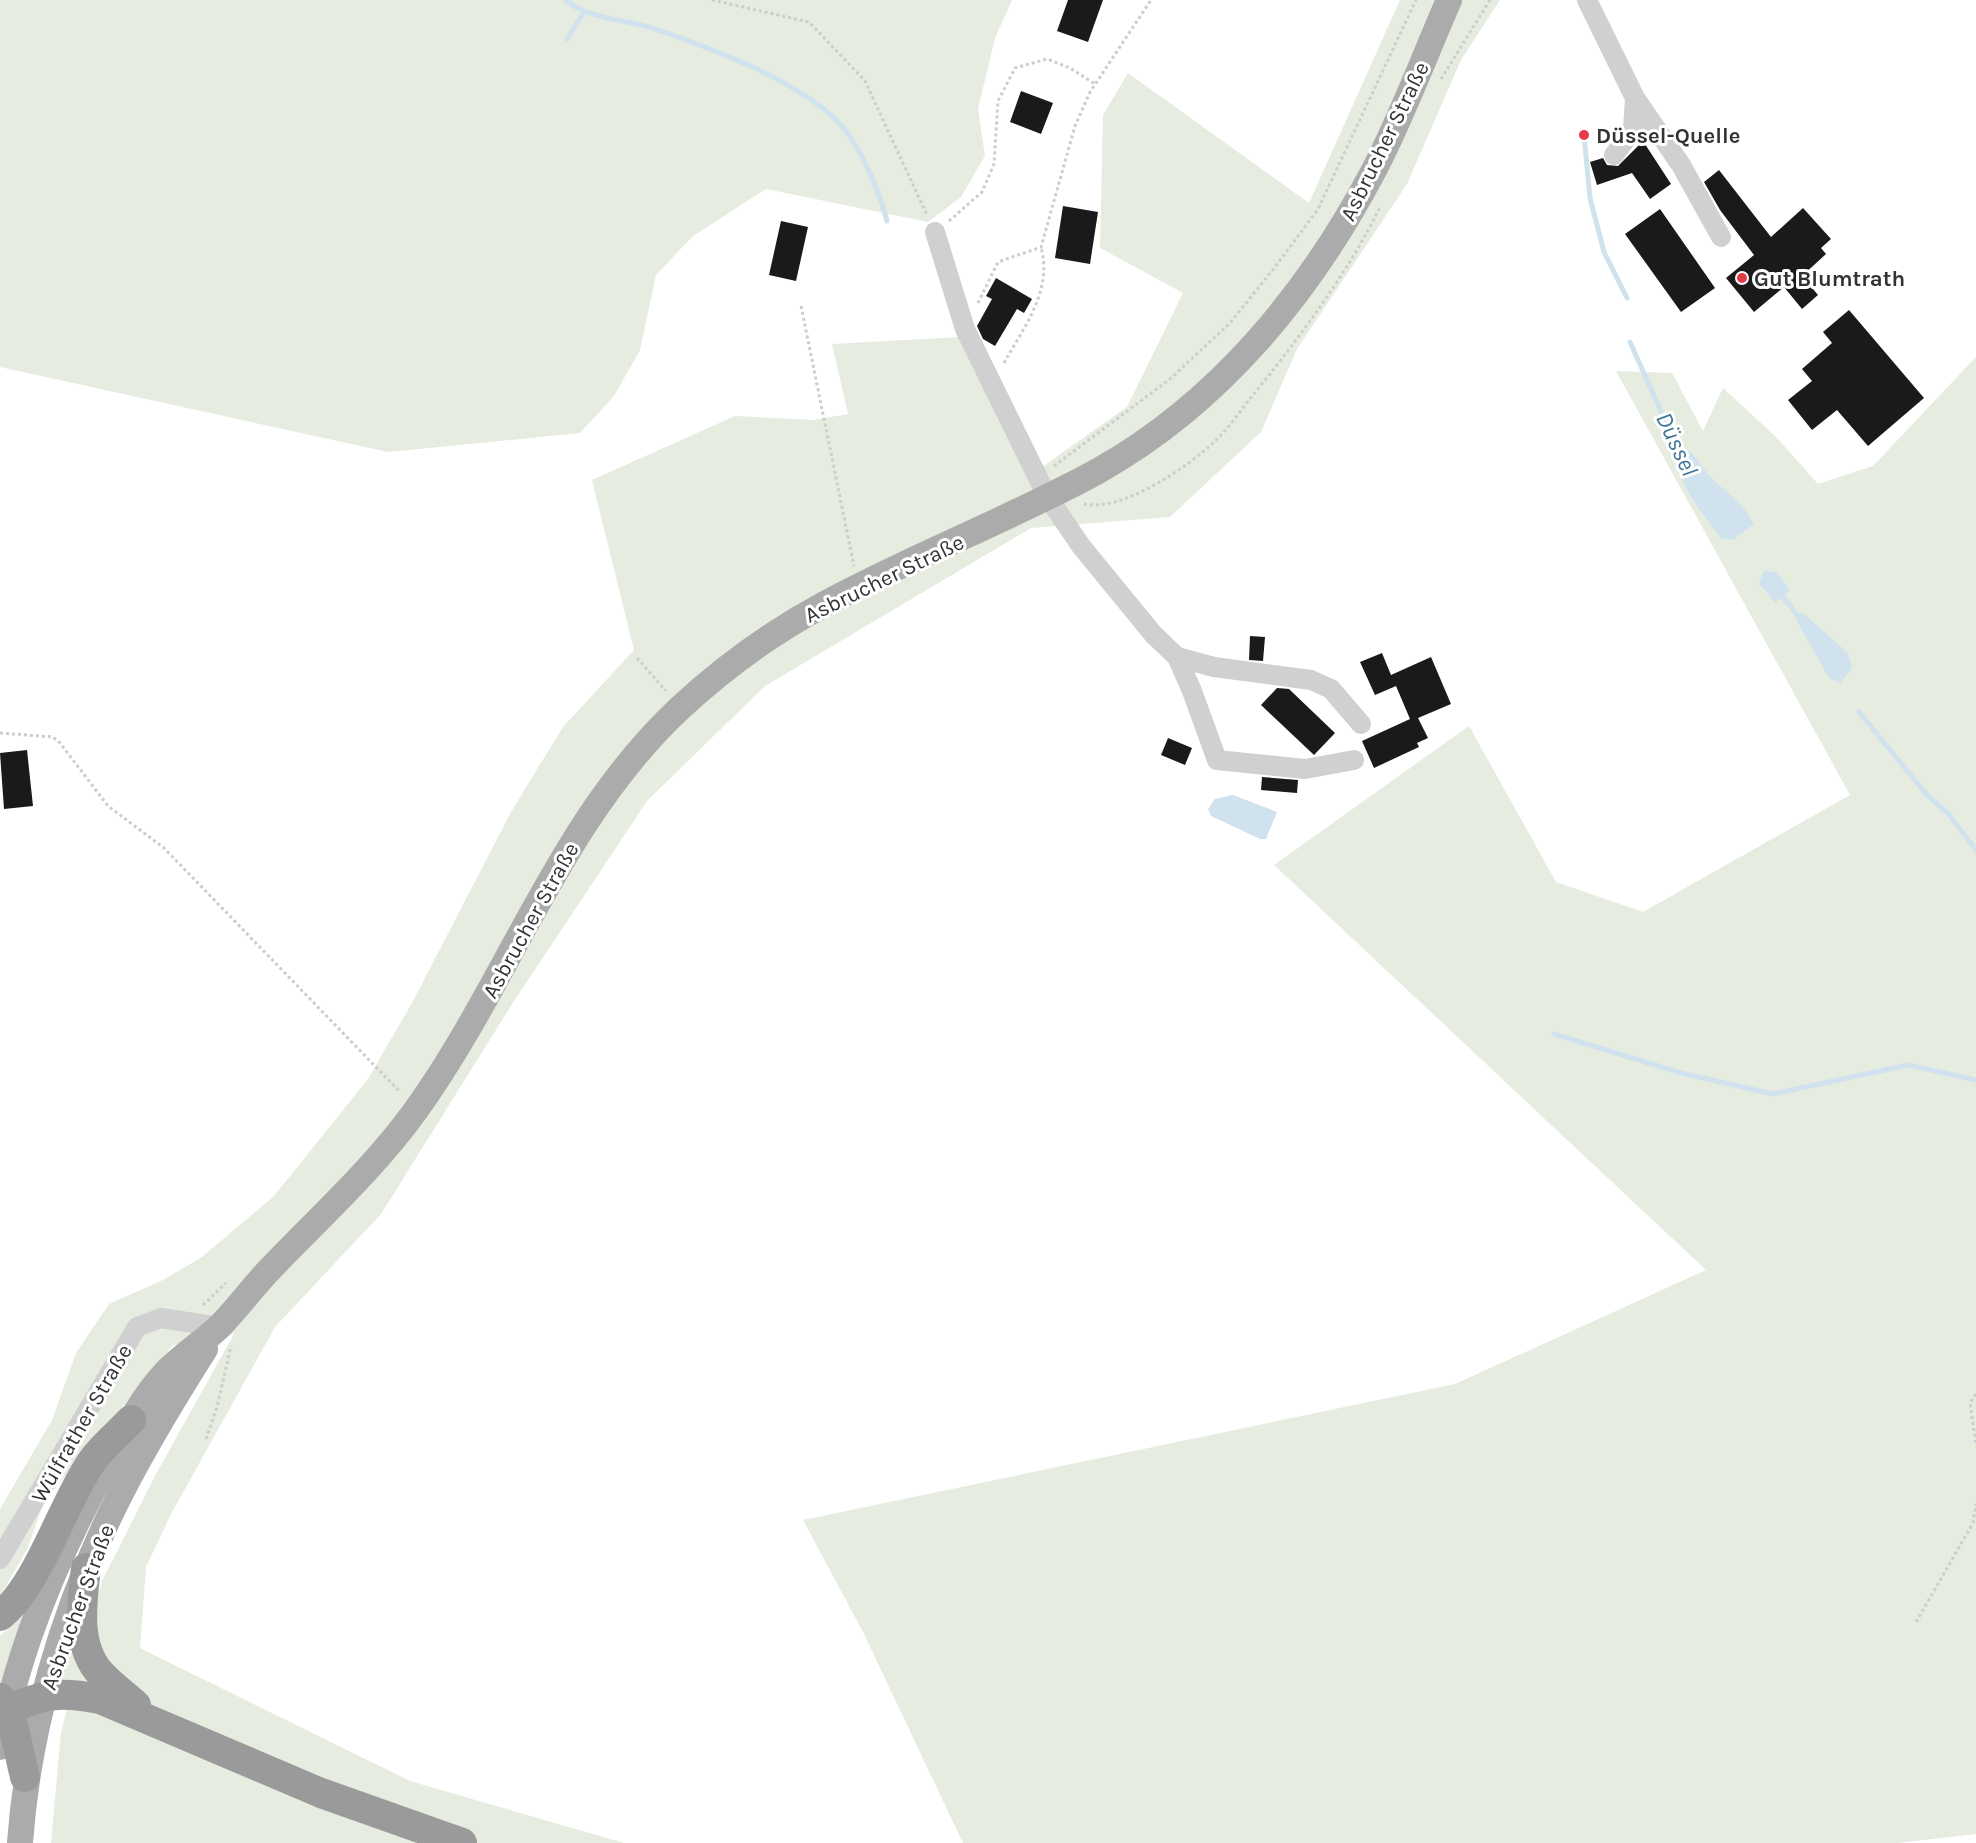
<svg xmlns="http://www.w3.org/2000/svg" width="1976" height="1843" viewBox="0 0 1976 1843" font-family="Karla,sans-serif">
<rect width="100%" height="100%" fill="#fff"/>
<!-- green -->
<path fill="#e6ecdf" d="M0,0H1012L995,38L978,109L985,156L961,197L928,222L766,189L693,236L656,275L640,350L614,396L580,433L388,452L0,367Z
M1400,0H1500L1461,60L1407,184L1297,349L1261,432L1170,517L1031,528L765,686L647,801L514,1001L381,1214L275,1327L171,1514L146,1567L140,1648L410,1781L624,1843H51L61,1733L73,1685L57,1684L70,1635L80,1657L102,1581L156,1474L234,1334L173,1345L44,1502L27,1550L0,1596V1509L52,1420L76,1353L109,1304L163,1280L202,1257L274,1196L368,1079L412,1003L511,812L563,727L634,650L592,480L735,416L813,420L848,414L832,344L960,337L1028,477L1127,407L1183,293L1100,248L1103,115L1128,73L1309,203Z
M1976,357V1834L1897,1843H963L863,1632L803,1520L1455,1384L1706,1270L1274,865L1469,726L1556,882L1643,912L1850,795L1616,371L1672,373L1703,431L1723,388L1775,436L1818,484L1873,466Z
M33,1597L5,1689L0,1686V1636L15,1623Z"/>
<!-- water -->
<path fill="#cfe2ee" d="M1688,450C1696,456 1698,461 1703,468C1720,490 1739,496 1754,524L1733,540L1721,538C1704,514 1673,483 1679,451Z
M1764,571L1777,572L1790,590L1775,603L1759,583Z
M1803,613L1848,653L1852,668L1840,683L1829,678L1798,623L1797,615Z
M1233,795L1277,812L1266,839H1260L1211,816L1208,809L1215,799Z"/>
<g fill="none" stroke-linecap="round" stroke-linejoin="round">
<!-- stream -->
<path stroke="#cfe2ee" stroke-width="5" d="M566,0C589,20 624,19 652,28C709,47 808,83 845,130C863,152 880,194 887,221
M567,39L584,12
M1584,135L1590,198L1604,252L1627,298
M1630,342L1681,456
M1781,594L1801,620
M1859,712L1928,796L1947,812L1976,850
M1554,1034L1681,1073L1773,1094L1908,1065L1976,1080"/>
</g>
<!-- building -->
<path fill="#1a1a1a" d="M1068,0H1103L1088,42L1057,31Z
M1021,91L1053,103L1041,134L1010,122Z
M1643,141L1671,184L1650,199L1632,173L1597,185L1590,162L1603,158L1607,165L1618,166Z
M1719,170L1771,237L1803,208L1831,239L1821,248L1826,254L1802,276L1818,295L1802,309L1784,287L1754,312L1726,278L1754,255L1720,210L1704,182Z
M1063,206L1098,212L1090,264L1055,258Z
M1660,209L1715,288L1681,312L1625,234Z
M781,221L808,227L796,281L769,275Z
M996,278L1032,299L1024,313L1017,309L995,346L983,339L977,326L992,299L986,296Z
M1849,310L1924,398L1868,446L1837,410L1812,430L1788,400L1812,381L1802,369L1832,343L1823,332Z
M1250,636L1265,637L1263,661L1249,660Z
M1382,653L1391,675L1431,657L1451,704L1418,718L1428,738L1417,743L1419,747L1374,768L1362,741L1410,719L1396,686L1375,695L1360,662Z
M1277,688L1289,689L1335,733L1314,755L1261,705Z
M1168,738L1192,748L1185,765L1161,755Z
M27,750L33,806L4,809L0,753Z
M1262,777L1298,780L1297,793L1261,790Z"/>
<g fill="none" stroke-linecap="round" stroke-linejoin="round">
<!-- path -->
<path stroke="#cdcdcd" stroke-width="3" stroke-dasharray="3 3" stroke-linecap="butt" d="M712,0L809,22L865,81L927,215
M1441,79L1490,0
M949,221L982,192L994,164L998,101L1015,68L1047,59L1070,68L1095,84
M978,303L998,262L1041,247L1075,126L1090,92L1151,0
M801,306L854,566
M1004,363C1024,327 1053,290 1041,247
M1054,466L1170,379L1230,323L1275,267L1318,209L1416,0
M1084,504C1122,512 1187,468 1215,441C1229,428 1241,410 1253,395C1297,341 1350,270 1380,207
M637,658L666,691
M0,733L53,737L60,743L108,806L164,848L401,1093
M203,1305L226,1283
M1976,1394L1970,1403L1976,1445
M206,1439L217,1407L231,1346
M1916,1622L1973,1523L1976,1504"/>
<!-- minor -->
<path stroke="#d0d0d0" stroke-width="20" d="M1587,0L1635,98L1681,165L1721,237
M1614,155L1633,130L1635,98
M935,232L965,329L1047,496L1081,546L1153,634L1177,657L1214,667L1311,680L1331,689L1361,724
M1177,657L1192,691L1217,760L1305,769L1354,760
M0,1559L137,1327L161,1318L219,1327"/>
<!-- major -->
<path stroke="#ababab" stroke-width="26" d="M0,1747C17,1648 60,1550 108,1462C125,1431 141,1399 165,1373C181,1356 202,1343 219,1327C238,1308 254,1285 273,1266C322,1215 375,1167 416,1110C510,979 560,820 680,708C722,669 773,632 823,605C912,556 1009,520 1098,471C1219,403 1309,293 1373,172C1402,117 1424,57 1449,0
M20,1843C28,1729 62,1614 112,1511C139,1455 172,1401 205,1349"/>
<!-- highway -->
<path stroke="#9a9a9a" stroke-width="30" d="M86,1568C82,1602 75,1646 101,1674C111,1685 125,1695 136,1705
M0,1616C38,1586 62,1506 90,1464C100,1448 118,1434 131,1420
M0,1698L11,1717L25,1777
M8,1709C46,1694 58,1691 100,1699L321,1793L462,1843"/>
</g>
<!-- markers -->
<g fill="#e63946" stroke="#fff" stroke-width="2">
<circle cx="1584" cy="135" r="6"/>
<circle cx="1742" cy="278" r="6"/>
</g>
<g text-anchor="middle" stroke-width="6" stroke-linejoin="round" paint-order="stroke">
<!-- poi labels -->
<g font-size="22" font-weight="bold" fill="#333" stroke="#fff" text-anchor="start">
<text x="1596" y="143">Düssel-Quelle</text>
<text x="1754" y="286">Gut Blumtrath</text>
</g>
<!-- street labels -->
<g font-size="22" fill="#333" stroke="#fff">
<text transform="translate(1384 141) rotate(-64)" y="8">Asbrucher Straße</text>
<text transform="translate(884 578) rotate(-26)" y="8">Asbrucher Straße</text>
<text transform="translate(530 920) rotate(-61)" y="8">Asbrucher Straße</text>
<text transform="translate(81 1423) rotate(-60)" y="8">Wülfrather Straße</text>
<text transform="translate(77 1607) rotate(-70)" y="8">Asbrucher Straße</text>
</g>
<!-- water labels -->
<g font-size="24" font-style="italic" fill="#3f7597" stroke="#fff">
<text transform="translate(1677 444) rotate(65)" y="8">Düssel</text>
</g>
</g>
</svg>
